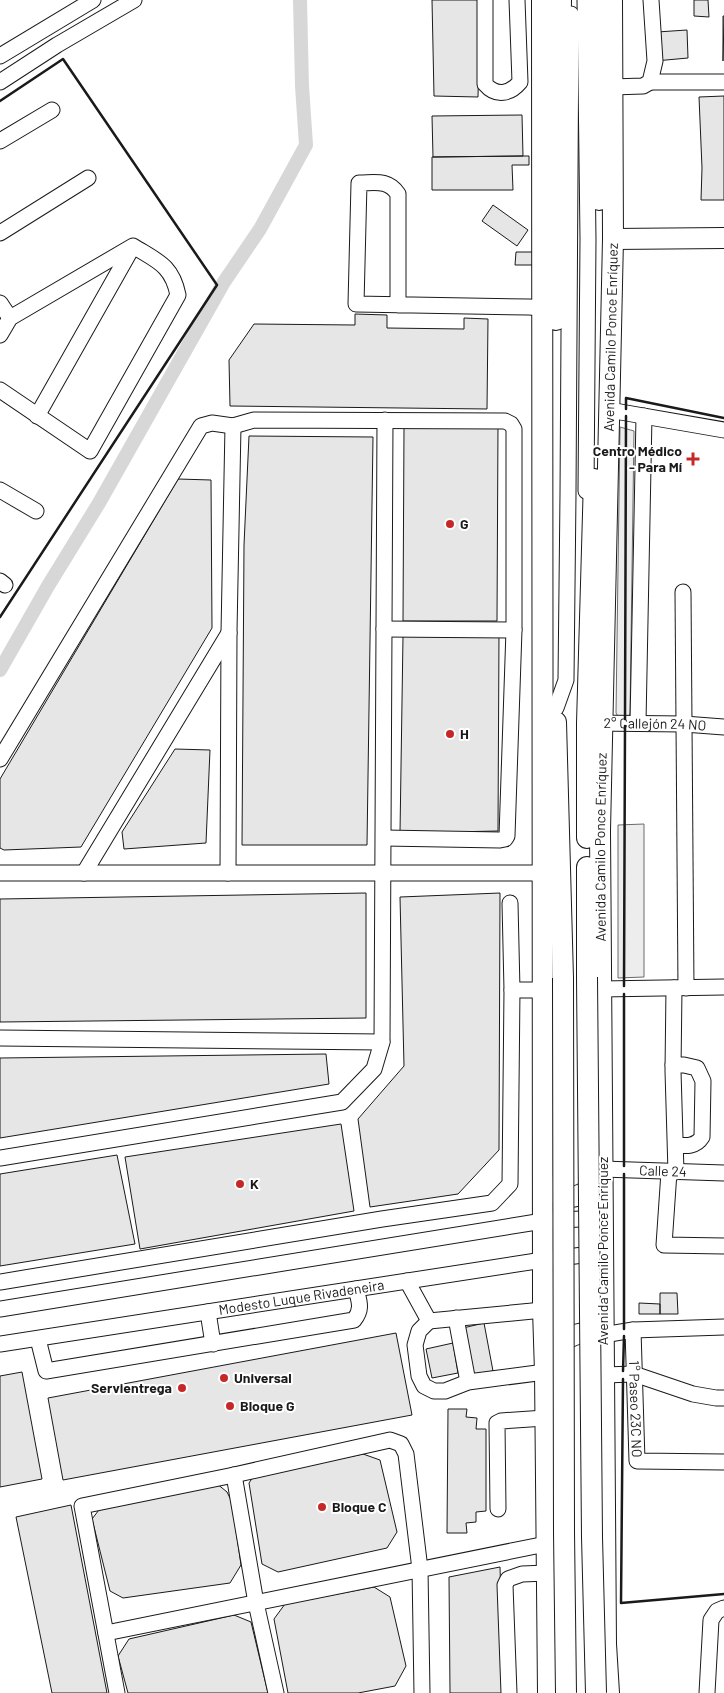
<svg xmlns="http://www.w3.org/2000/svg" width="724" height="1693" viewBox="0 0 724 1693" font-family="Barlow,sans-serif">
<rect width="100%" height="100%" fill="#fff"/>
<!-- green -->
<path fill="#ededed" stroke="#6a6a6a" d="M620,427L634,431L630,713L628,718H619L616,713Z
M644,824V977L618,978V825Z"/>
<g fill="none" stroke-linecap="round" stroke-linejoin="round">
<!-- canal -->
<path stroke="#d7d7d7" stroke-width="14" d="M0,670L48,586L99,503L224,282L260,229L306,145L302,86L300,0"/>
</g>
<!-- building -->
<path fill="#e6e6e6" stroke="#1a1a1a" d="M432,0H480L478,97L434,96Z
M694,0H708L709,17L694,16Z
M723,16H724L723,61Z
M687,30L688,58L655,61L657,32Z
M724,96V200H701L702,168L699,97Z
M522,115L523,156L433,157L432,116Z
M523,156H529V165H512L513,190H432V157Z
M493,205L528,230L517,246L482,221Z
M516,252H533V265H515Z
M355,314L387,315V328L464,329V318L488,319L487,409L230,406L229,360L254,324L355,325Z
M498,425L497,621H403L404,427Z
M249,436L373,437L367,845H242L244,545Z
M178,479L211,480L212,628L81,847L4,850L0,848V779Z
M499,633L498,831L400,833L403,636Z
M175,749L210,750L206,843L124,849L122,832Z
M366,893V1018L0,1022V899Z
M500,893L499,1150L458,1194L370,1207L358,1119L404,1066L400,897Z
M326,1054L329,1084L0,1138V1058Z
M341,1124L354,1211L140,1249L125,1157Z
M117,1155L135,1244L0,1266V1174Z
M660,1293H677L678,1314H660Z
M639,1303L660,1304V1314H639Z
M484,1323L493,1371L473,1375L463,1328Z
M396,1333L412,1415L63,1480L48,1398Z
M453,1343L458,1373L432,1378L426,1349Z
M22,1372L42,1479L0,1487V1376Z
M448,1409H467L466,1417L477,1418L476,1429H486V1511L476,1512V1522L466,1523L467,1533H447Z
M363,1454L380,1460L397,1532L387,1548L278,1572L262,1564L249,1483L253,1477Z
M216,1483L227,1492L232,1502L241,1565L230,1583L123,1598L110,1591L92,1519L102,1506Z
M71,1505L107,1693H52L16,1517Z
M500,1567L504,1693H450L449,1577Z
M374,1587L390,1597L406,1666L395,1686L358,1693H288L274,1619L285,1604Z
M234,1615L251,1622L268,1693H128L118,1656L129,1639Z"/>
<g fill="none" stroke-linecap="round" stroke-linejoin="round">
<defs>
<g id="minor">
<path d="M485,0V84C496,97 510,94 520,82L517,0"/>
<path d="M585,0L588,239L586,491"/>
<path d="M0,56L93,0"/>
<path d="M0,82L57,45L134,0"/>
<path d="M650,82H724"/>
<path d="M612,87L643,86L650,82L655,61L651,0"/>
<path d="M0,141L52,110"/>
<path d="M0,233L88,178"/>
<path d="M0,303L10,318"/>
<path d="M398,305V194C388,179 375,183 359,183L356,304L529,307L542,308"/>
<path d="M0,335L10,318L133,246C157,261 172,265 178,295L90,451L0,390"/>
<path d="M609,410L724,430"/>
<path d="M37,416L132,248"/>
<path d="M0,490L36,511"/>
<path d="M0,581L5,585"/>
<path d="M683,592L686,988"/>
<path d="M384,629L514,630"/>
<path d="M556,708L566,680L568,494L571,14"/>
<path id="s1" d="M593,723L684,724L724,727"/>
<path d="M638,723L644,416"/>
<path d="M0,759L201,426L212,423L233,426L254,420L505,421L511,424L514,429V630L507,836L505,839L500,840L384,838"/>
<path d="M0,873H543"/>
<path d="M84,873L229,633"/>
<path d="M228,873L229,632L233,426"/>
<path d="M510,903L512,990H543"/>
<path d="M674,988L673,1071L676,1172"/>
<path d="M601,989L724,987"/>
<path d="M0,1038L382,1042"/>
<path d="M673,1065H684L697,1068L703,1081L702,1137C696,1147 686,1146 676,1145"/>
<path d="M0,1158L342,1102L374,1069L382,1042L385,420"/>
<path id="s2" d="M602,1169L724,1173"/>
<path d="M669,1172L664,1245L724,1246"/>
<path d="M407,1281L429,1321L543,1310"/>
<path d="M0,1282L382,1219L492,1203L510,1184L512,990"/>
<path d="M0,1309L543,1221L599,1218"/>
<path d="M208,1312L213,1344"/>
<path d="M456,1318L468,1382"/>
<path d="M429,1321L419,1331L415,1345L419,1376L424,1386L434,1391H445L468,1382L545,1372"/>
<path id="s3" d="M633,1330L637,1461L724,1462"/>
<path d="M603,1335L633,1330L724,1327"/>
<path d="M38,1339L46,1371L354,1320C363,1309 359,1301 356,1289"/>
<path id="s4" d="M0,1344L543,1260L599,1253"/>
<path d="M604,1375L634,1374L693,1394L716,1398H724"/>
<path d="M234,1475L256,1603L276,1693"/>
<path d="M498,1509L497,1423L501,1421L545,1418"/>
<path d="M106,1633L546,1544"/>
<path d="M117,1693L82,1506L234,1475L390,1440L401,1444L406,1454L420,1569L422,1693"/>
<path d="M509,1693L505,1585L508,1579L522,1574L547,1573"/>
<path d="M707,1693L711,1620L717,1611L724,1608"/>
</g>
<g id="major">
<path d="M542,0L543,1310L545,1372L548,1693"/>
<path d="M595,0L599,200"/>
<path d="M613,239L724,238"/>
<path d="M556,320L561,0"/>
<path d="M556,722L563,978"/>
<path d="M587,838V723L594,479"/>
<path d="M587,977V867"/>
<path d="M549,1186C552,1188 555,1192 558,1194C574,1202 591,1192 598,1177"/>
<path d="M553,1352C564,1335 584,1329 603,1335"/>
<path id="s5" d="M609,1693L606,1644L600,831L613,239L612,0"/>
</g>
</defs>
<!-- minor casing -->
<use href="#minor" stroke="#1a1a1a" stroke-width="17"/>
<!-- major casing -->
<use href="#major" stroke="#1a1a1a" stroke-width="22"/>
<!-- minor -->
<use href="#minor" stroke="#fff" stroke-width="15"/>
<!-- major -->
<use href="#major" stroke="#fff" stroke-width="20"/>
<defs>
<path id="major-bridge" d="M587,977L592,1537L596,1693
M563,978L564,1532L566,1693"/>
</defs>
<!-- major-bridge casing -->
<use href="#major-bridge" stroke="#1a1a1a" stroke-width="22" stroke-linecap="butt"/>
<!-- major-bridge -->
<use href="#major-bridge" stroke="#fff" stroke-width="20"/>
<!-- wall -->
<path stroke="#1a1a1a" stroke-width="2.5" d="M0,101L63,59L217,285L0,617
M626,409V398L724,418
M625,719L626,416
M624,986L625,726
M624,1166V994
M624,1329V1174
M623,1371L624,1336
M623,1379L621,1603L724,1594"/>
</g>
<!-- markers -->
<g fill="#c62828" stroke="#fff" stroke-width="2">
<path d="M690.5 451.5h5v5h5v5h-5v5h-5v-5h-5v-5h5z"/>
<circle cx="450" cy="524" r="5"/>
<circle cx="450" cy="734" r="5"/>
<circle cx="240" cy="1184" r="5"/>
<circle cx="224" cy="1378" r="5"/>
<circle cx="182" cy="1388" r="5"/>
<circle cx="230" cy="1406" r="5"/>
<circle cx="322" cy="1507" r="5"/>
</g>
<g text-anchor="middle" stroke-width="4" stroke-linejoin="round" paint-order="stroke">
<!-- street labels -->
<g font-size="14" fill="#1a1a1a" stroke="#fff">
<text dy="5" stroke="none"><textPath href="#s5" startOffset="1356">Avenida Camilo Ponce Enríquez</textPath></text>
<text dy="5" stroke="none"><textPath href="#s1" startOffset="62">2° Callejón 24 NO</textPath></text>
<text dy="5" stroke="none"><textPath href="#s5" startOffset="846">Avenida Camilo Ponce Enríquez</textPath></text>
<text dy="5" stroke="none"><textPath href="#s2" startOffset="61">Calle 24</textPath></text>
<text transform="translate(603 1251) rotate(-90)" y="5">Avenida Camilo Ponce Enríquez</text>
<text dy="5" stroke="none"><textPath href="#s4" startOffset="305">Modesto Luque Rivadeneira</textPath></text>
<text dy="5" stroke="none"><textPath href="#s3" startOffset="79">1° Paseo 23C NO</textPath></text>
</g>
<!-- poi labels -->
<g font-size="14" font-weight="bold" fill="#1a1a1a" stroke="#fff" text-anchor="start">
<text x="682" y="456" text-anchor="end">Centro Médico<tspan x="682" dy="16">- Para Mí</tspan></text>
<text x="460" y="529">G</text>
<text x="460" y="739">H</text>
<text x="250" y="1189">K</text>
<text x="234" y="1383">Universal</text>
<text x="172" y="1393" text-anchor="end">Servientrega</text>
<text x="240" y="1411">Bloque G</text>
<text x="332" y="1512">Bloque C</text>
</g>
</g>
</svg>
